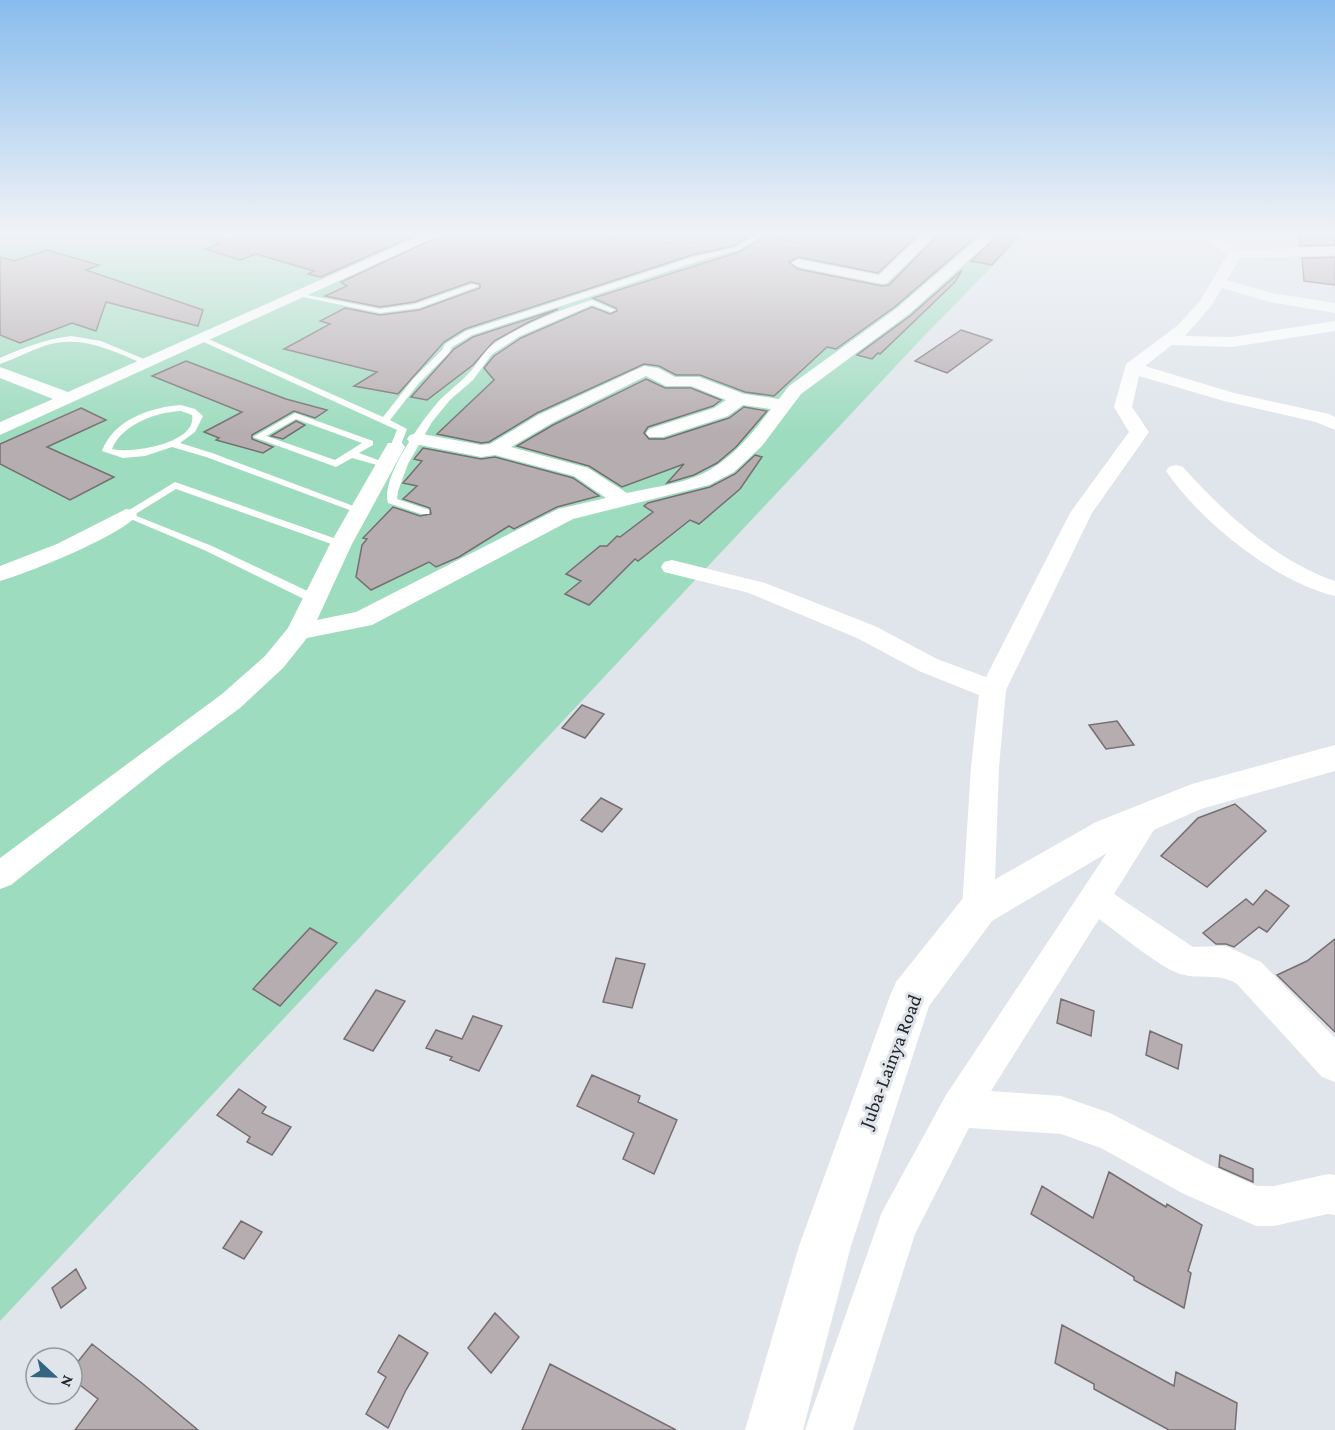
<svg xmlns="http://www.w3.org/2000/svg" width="1335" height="1430" viewBox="0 0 1335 1430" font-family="'Crimson Pro',serif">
<rect width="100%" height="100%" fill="#dfe5eb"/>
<!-- green -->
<path fill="#9ddcbe" d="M0,233H1025L924,336L0,1321Z"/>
<!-- building -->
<path fill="#b6adb0" stroke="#766e71" stroke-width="1.5" d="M207,233H219L221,240H232L242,233H420L321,277L308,274L314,271L256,254L240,260L205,249L221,243L206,239Z
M446,233H560L589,242L600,236L616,240L625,235L652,238L666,244L680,238L695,243L705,233H754L733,246L692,255L465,329L444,342L398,394L354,386L377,372L284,349L330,324L320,321L345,308L380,315L419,310L480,288V284L471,282L414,302L380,307L325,296L347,286L341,282Z
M813,233H920L878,273L798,257L789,262L798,269L882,286L889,285L940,233H980L896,306L836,349L827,347L774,396L745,392L700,375H676L659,366L644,364L537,413L489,442L481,443L437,434L494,380L484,368L494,356L521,338L592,307L610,314L617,311L616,308L593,298L739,252L766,236L798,243Z
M1001,233H1020L992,265L971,261Z
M1299,233H1335V245L1300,246Z
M47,250L99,265L86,270L203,310L198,326L106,302L96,331L72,323L20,343L0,335V257L14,261Z
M1335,257V285L1304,281L1302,258Z
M962,270L955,282L880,354L878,353L872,359L857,355L910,316Z
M558,309L529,322L494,341L473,365L427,400L411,397L454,349L473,337Z
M961,330L992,340L947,373L915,361Z
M186,361L286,399L327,410L315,418L294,411L252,435V439L273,447L263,453L216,440L219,438L204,432L242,412L152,376Z
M646,379L665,388H691L721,400L713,406L648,427L644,433L649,439H664L729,418L744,407L767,411L736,447L717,463L694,475L667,483L684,464L622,487L589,466L517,446L553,425Z
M81,408L106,420L47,447L114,477L70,500L0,464V444Z
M296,421L305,425L283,439L271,436Z
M423,448L481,459L495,457L573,478L599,496L557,507L514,529L509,526L459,557L436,567L429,562L371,590L356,577L362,545L367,539L363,538L393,507L420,516L431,514L430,508L403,499L417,486L403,483L422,461L414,459Z
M755,455L762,457L740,489L699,524L690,520L638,561L635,559L589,605L565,594L581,581L566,574L600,546H607L617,536L620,537L653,512L644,506L648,503L710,487L735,474Z
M582,705L604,714L585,738L562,728Z
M1117,721L1134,745L1106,749L1089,725Z
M601,798L622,809L602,832L581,820Z
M1235,804L1266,831L1207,887L1161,856L1198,818Z
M1266,890L1289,906L1267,932L1259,927L1234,947L1226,944H1216L1203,933L1246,899L1253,905Z
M310,928L337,943L280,1006L253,989Z
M1335,939V1032L1277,975L1307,961Z
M616,958L645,964L632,1008L603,1002Z
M376,990L405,1001L373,1051L344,1039Z
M1061,999L1094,1011L1091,1036L1057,1023Z
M473,1016L502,1026L479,1071L450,1060L452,1057L426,1048L436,1030L462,1039Z
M1150,1031L1182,1045L1178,1069L1146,1055Z
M592,1075L640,1096L638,1102L677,1120L654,1174L623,1159L634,1133L577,1106Z
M239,1089L266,1107L262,1113L291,1127L272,1155L247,1142L250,1137L217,1115Z
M1220,1155L1253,1169V1182L1219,1167Z
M1109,1172L1166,1207L1167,1204L1202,1225L1188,1271L1191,1273L1184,1308L1134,1280V1277L1031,1214L1042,1186L1093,1218Z
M241,1221L262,1232L244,1259L223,1248Z
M76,1269L86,1288L61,1308L52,1288Z
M495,1313L519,1337L491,1373L468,1348Z
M1062,1325L1174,1386L1176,1372L1237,1403L1235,1430H1169L1094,1389V1384L1055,1363Z
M399,1335L428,1353L406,1390L388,1428L366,1414L386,1377L378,1372Z
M92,1344L143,1384L198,1430H75L98,1399L72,1379V1369Z
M550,1364L676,1430H522Z"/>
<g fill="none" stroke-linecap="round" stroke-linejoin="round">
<!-- lane -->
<path fill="#fff" fill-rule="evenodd" d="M759,233H767L738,250L699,261L472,335L452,347L449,353L419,383L390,420L407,429L400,447L395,450L390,447L397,430L197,339L204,337L383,417L413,379L442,350L445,344L466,331L693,257L734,248Z
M472,284L479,286L419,308L380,313L293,295L297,293L380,309L415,304Z
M592,300L615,310L611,312L592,305L520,336L492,354L473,380L450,400L432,422L408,464L398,491L397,499L429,510V514H421L388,503C380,479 422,420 438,402C447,392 459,384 468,374C478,364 483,351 495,343C523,324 560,310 592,300Z
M71,336L101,341L151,362L144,364C110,350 81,334 44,346C29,351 15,359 0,364V358C23,348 45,339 71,336Z
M181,405L195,409L203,416L195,432L180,443L212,453L364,510L359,513L355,512L206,457L172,447L145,456L123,458L102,451C113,420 151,407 181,405ZM181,411L192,415C198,443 132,454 112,449C122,424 157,412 181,411Z
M295,413L373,441V445L359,453L389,464L384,467L352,458L336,467L253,437ZM296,419L362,443L335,460L266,436Z
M175,482L345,542V546H337L176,489L134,515L212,546L318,596L320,599L318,602H310L204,550L121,515Z"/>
<!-- street -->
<path fill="#fff" fill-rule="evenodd" d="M221,233H240L231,238H221Z
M426,233H444L0,435V422L53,399L0,378V367L68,392Z
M923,233H938L887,283L882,284L798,267L791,263L798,259L879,275Z
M984,233H999L909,314L801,394L762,446L734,472L709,485L573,519L372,625L307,638L283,668L240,708L164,764L11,885L0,889V858L222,694L265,656L288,628L330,544L388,443H402L405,447L352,544L317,620L356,612L558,509L606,498L574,476L495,455L481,457L410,443L407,439L410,435L417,433L481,445L490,444L538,415L644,366L658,368L675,377H699L744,394L779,399L789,386L897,308ZM646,376L666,386H691L726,400L714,408L649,429L646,433L649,437H663L728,416L743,405L771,409C750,436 728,464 695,477C674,485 649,488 627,493L588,468L511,447L552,423Z
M1200,233H1216L1238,250L1335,247V255L1240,258L1227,280L1272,293L1335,303V313L1270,302L1222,288L1211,306L1185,336L1232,337L1335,321V331L1232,347L1172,345L1145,366L1234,393L1329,414L1335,417V430L1316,422L1224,401L1139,376L1132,407L1149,432L1092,513L1006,690L999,767L994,909L989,919L978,923L967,919L962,909L971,767L979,695L919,671L857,638L749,593L664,572L661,567L664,562L672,560L765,583L875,626L937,659L986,677L1070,513L1129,432L1114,407L1126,364L1177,326L1200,301L1227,255Z
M1176,465L1183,467C1224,513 1275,560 1335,581V596C1274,581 1201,522 1166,471L1169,467Z
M126,509L134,510L137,515C123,535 26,574 0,581V566L57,544Z
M1147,805L1158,809L1162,817L1114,894L1193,947L1226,946L1261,962L1335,1038V1082L1322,1077L1237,984C1217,971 1198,982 1175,972C1153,962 1120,934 1099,919L991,1091L1061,1096L1110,1113L1210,1165L1257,1186H1274L1328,1174L1335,1175V1215L1328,1214L1274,1226H1256L1182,1193L1101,1148L1061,1134L969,1128L915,1234L853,1430H805L882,1212L946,1095L1136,809Z"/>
<!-- primary -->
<path fill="#fff" fill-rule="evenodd" d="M1335,745V771L1201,809L1122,844L992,921L929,1006L851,1246L803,1430H745L799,1246L890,996L896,982L964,897L1096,822L1192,784Z"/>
</g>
<!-- sky -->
<linearGradient id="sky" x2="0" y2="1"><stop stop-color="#88bced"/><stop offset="0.54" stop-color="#f1f3f6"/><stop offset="1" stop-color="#f1f3f6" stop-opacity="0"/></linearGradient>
<rect width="1335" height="433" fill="url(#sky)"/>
<g text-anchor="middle" stroke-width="6" stroke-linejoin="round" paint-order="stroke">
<!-- near-street labels -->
<g font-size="20" fill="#222427" stroke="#dfe5eb">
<text transform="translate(890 1061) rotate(-69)" y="7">Juba-Lainya Road</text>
</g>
</g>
<!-- north arrow -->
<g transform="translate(54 1376) rotate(112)"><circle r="28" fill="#dfe5eb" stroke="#93989d" stroke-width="1.5"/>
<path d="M0-4.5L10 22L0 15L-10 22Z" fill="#326582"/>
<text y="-9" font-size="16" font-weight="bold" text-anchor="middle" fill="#222427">N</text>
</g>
</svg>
